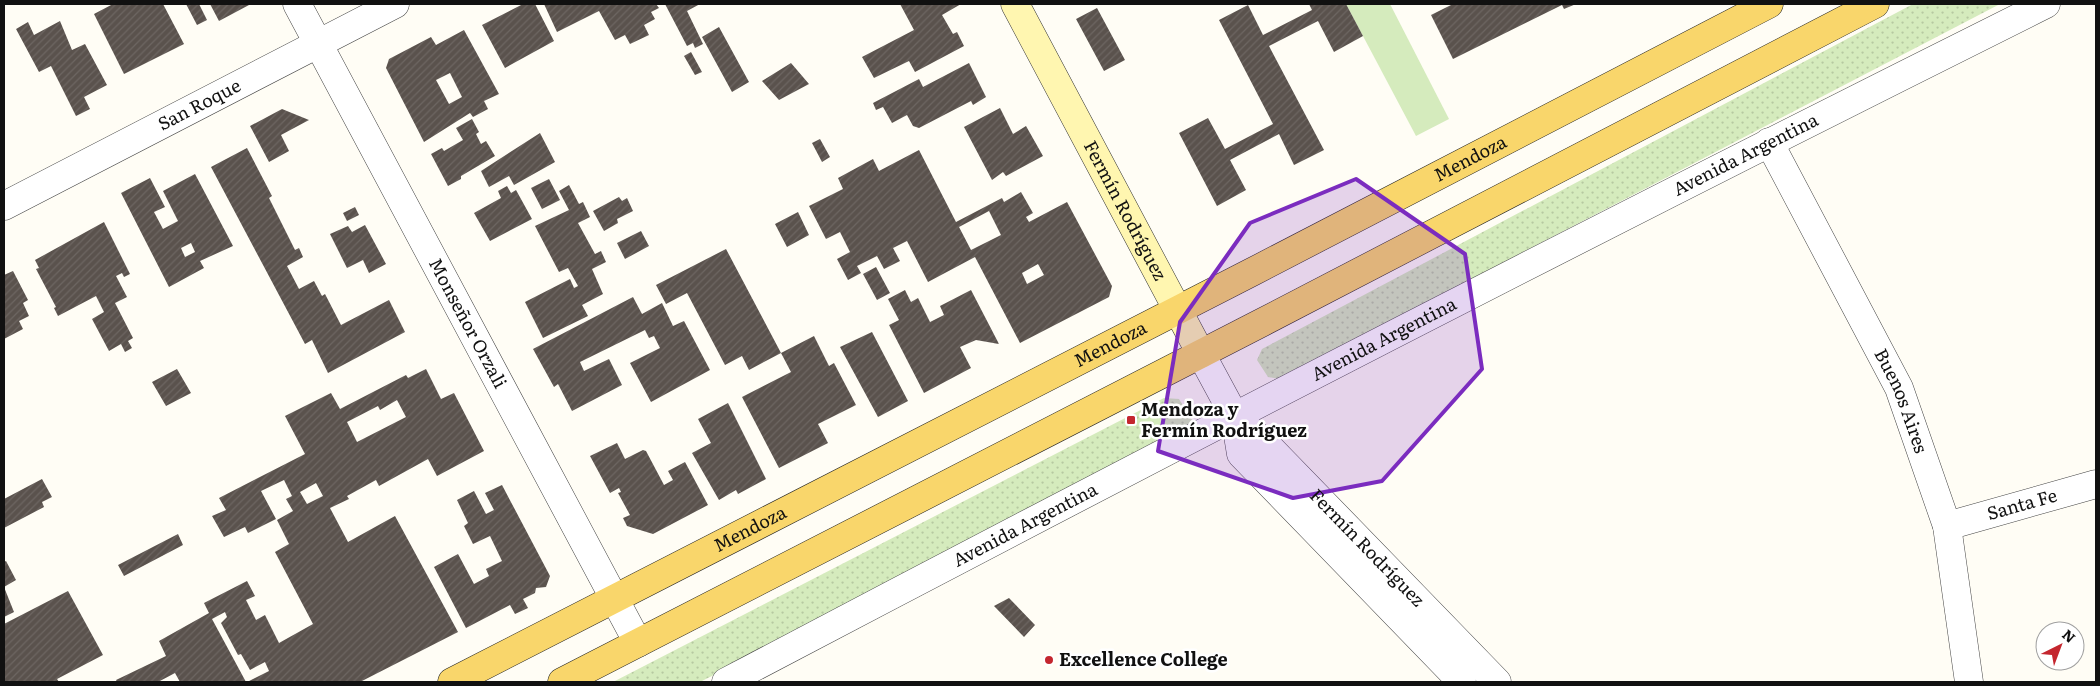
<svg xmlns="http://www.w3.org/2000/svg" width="2100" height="686" viewBox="0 0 2100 686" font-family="Literata,serif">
<defs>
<pattern id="grass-dots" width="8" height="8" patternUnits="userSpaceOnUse" patternTransform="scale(1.25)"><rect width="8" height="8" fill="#d5ebbd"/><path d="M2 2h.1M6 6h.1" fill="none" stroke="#b6c8a1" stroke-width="1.8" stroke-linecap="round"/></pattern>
<pattern id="building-hatch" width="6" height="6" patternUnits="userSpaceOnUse" patternTransform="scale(1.25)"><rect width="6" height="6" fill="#5a524d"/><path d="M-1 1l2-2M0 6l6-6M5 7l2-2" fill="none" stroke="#6d6662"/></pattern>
</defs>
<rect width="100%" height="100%" fill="#fffdf5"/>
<!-- grass -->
<path fill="url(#grass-dots)" d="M1913,4H2000L1279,379L1268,377L1257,360L1262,349Z
M1164,398L1179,399L1192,420L1186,435L700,682H613Z"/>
<!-- park -->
<path fill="#d5ebbd" d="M1346,4H1390L1449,119L1416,136Z"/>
<!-- building -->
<path fill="url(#building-hatch)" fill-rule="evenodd" d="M113,4H163L184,44L124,74L94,14Z
M186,4H199L207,20L197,25Z
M210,4H248L249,5L219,21Z
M523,4H535L554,41L505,68L482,25Z
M544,4H656L659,8L651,12L655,19L644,25L649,35L630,44L625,35L615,40L599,11L557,32Z
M665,4H700L687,11L703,44L695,48L693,43L687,46Z
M900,4H961L942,15L953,34L957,32L964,46L915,72L909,61L874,78L862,57L914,30Z
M1309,4H1346L1363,36L1334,52L1318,21L1269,46L1324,150L1294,165L1279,134L1230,160L1246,190L1217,206L1179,133L1208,118L1225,149L1273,124L1219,20L1248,5L1263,35L1312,10Z
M1453,4H1576L1564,9L1562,5L1453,59L1431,15Z
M1097,8L1125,60L1104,71L1076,19Z
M60,21L72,50L85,44L107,85L84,97L90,109L76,116L51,66L39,72L16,29L28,22L34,35Z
M719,27L749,82L732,92L702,37Z
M464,30L499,94L484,101L488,109L473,117L470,113L424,142L386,68L389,59L431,37L436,45ZM450,73L462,97L449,104L436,80Z
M691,52L702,72L695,75L684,56Z
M791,63L809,84L779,100L762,81Z
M969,63L986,97L973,105L971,101L919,128L913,126L907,115L892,123L883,107L876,110L873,103L919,79L923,87Z
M1000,108L1013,134L1026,126L1043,156L1006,176L1003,172L992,180L964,127Z
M282,109L309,120L281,135L289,151L269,162L250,126Z
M472,119L479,132L476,134L481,144L486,141L495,156L461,176V179L448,186L431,154L442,148L444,151L463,140L456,128Z
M540,133L555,162L514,185L509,176L489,187L481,171Z
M820,139L830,157L822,162L812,143Z
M247,148L272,196L269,198L295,250L299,248L303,257L287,266L299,289L314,281L322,296L325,294L341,325L389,300L405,332L328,373L312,340L305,344L211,167Z
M919,150L956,222L1002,198L1004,202L1021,192L1033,213L1026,217L1029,222L1067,202L1112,286L1109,297L1020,343L975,257L928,282L907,241L893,248L900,261L884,269L877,256L857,266L861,273L848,280L837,259L850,252L840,232L826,239L809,206L843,189L838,178L873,159L879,171ZM989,211L1001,235L971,250L959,227ZM1038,264L1044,275L1027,284L1022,273Z
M195,174L233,246L200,261L204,268L169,287L121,193L150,178L165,207L154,212L163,229L178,221L163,191ZM191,243L195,252L185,257L181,248Z
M549,179L560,200L542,209L531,188Z
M569,185L579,204L583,202L590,217L578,223L595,254L601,251L606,262L592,269L603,294L582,305L588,316L543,338L525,302L570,279L574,288L578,286L568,268L559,272L535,226L569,210L559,191Z
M507,186L511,193L516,190L532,219L490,241L474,213L501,198L498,191Z
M619,197L622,201L627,198L633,211L617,219L618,223L604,231L593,211Z
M355,207L359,215L347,221L343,213Z
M798,212L809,235L787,247L775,224Z
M104,222L130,274L124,277L122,273L116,276L127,297L115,303L133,338L128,341L132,348L125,352L121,344L109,351L92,319L104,312L96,296L58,316L54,308L56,307L36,269L39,268L35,260Z
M365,225L386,264L369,273L363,260L347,268L330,234L348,226L352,232Z
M641,231L649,246L625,259L617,243Z
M726,249L781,353L814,336L829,366L834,363L856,405L818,424L828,443L779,468L742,397L791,372L781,353L749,370L742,356L725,365L687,293L666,304L656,285Z
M876,267L890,293L877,300L863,274Z
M13,271L28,300L23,303L29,316L19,321L23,329L4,339V275Z
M905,290L911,302L918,298L930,322L944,315L940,306L971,290L999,344L976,340L960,347L971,368L924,393L889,325L899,320L888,299Z
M633,297L642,314L662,303L673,326L684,321L710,370L651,402L630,363L660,348L654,336L649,338L645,330L580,362L584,371L609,359L622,385L572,411L558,384L554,387L533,349Z
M872,332L908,401L878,417L840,347Z
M177,369L191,393L166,406L152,382Z
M426,369L441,399L454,393L484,451L437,476L428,459L379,486L376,480L347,496L349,499L330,508L348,542L395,516L458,632L360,682H247L269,671L265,662L250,670L241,654L238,655L221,623L227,617L225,612L212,619L246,682H180L175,673L158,682H117L116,680L166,656L159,641L209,613L204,603L247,581L255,596L246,600L256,620L265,615L279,643L313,624L275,552L289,544L277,520L293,511L286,499L292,496L284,480L261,491L276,519L248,533L245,527L224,537L212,516L226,510L219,498L305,454L285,416L331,393L340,409L406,375L408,378ZM397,400L406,417L357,442L347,422L378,406L380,410ZM316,483L323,496L307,504L300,492Z
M728,403L766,479L738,494L736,490L719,500L692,453L711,443L698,419Z
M617,443L625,459L643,450L646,451L664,485L673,480L668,471L685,462L708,505L653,534L627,526L623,518L630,515L618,493L621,492L619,488L610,493L590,456Z
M42,479L52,497L42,502L44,507L4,528V499Z
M502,485L550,576L546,587L536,588L535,593L523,599L528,608L515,614L510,605L466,628L434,567L458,554L474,584L489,576L486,569L502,561L490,536L473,544L464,526L468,523L457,500L474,491L486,514L494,510L485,493Z
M178,534L183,545L124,576L118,565Z
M6,561L16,580L4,587L14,612L4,617V562Z
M68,591L103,655L57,679L59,682H4V624Z
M1009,598L1035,625L1024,637L994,606Z"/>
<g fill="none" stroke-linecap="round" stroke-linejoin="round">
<defs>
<g id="street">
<path id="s1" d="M297,4L638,643"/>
<path id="s2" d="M1769,142L1899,388L1947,526L1969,682"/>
<path id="s3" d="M4,206L395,4"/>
<path d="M1201,354L1235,417L1241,454L1462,682"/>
<path id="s4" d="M1235,417L1265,443L1497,682"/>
<path id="s5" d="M1947,526L2096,484"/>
<path id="s6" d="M726,682C1164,451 1603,225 2046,4"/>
</g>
<g id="secondary">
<path id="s7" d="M1015,4L1201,354"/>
</g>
<g id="primary">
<path id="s8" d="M452,682L1252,272L1769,4"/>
<path d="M562,682L1261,323L1875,4"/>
</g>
</defs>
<!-- street casing -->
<use href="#street" stroke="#444" stroke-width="29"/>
<!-- secondary casing -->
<use href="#secondary" stroke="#333" stroke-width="29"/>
<!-- primary casing -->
<use href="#primary" stroke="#222" stroke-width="29"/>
<!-- street -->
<use href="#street" stroke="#fff" stroke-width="28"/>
<!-- secondary -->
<use href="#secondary" stroke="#fff6b0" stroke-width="28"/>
<!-- primary -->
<use href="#primary" stroke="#f9d66b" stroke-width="28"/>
</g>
<!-- marked area -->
<path fill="#7b2cbf" fill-opacity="0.2" stroke="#7b2cbf" stroke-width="4" stroke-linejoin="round" d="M1356,179L1465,254L1482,369L1382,481L1293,498L1158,451L1180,322L1250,223Z"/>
<!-- markers -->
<g fill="#c4262e" stroke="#fff" stroke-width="2">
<rect x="1126" y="415" width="10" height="10" rx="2.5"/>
<circle cx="1049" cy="660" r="5"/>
</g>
<g text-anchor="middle" stroke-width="5" stroke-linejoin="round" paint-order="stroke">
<!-- street labels -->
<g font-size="18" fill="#111" stroke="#fff">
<text dy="6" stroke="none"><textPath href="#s3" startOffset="220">San Roque</textPath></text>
<text dy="6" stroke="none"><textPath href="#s6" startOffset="1148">Avenida Argentina</textPath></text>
<text dy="6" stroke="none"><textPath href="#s8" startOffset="1145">Mendoza</textPath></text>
<text dy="6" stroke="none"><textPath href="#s7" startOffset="234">Fermín Rodríguez</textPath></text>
<text dy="6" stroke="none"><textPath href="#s1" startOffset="362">Monseñor Orzali</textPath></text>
<text dy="6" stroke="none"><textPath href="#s6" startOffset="742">Avenida Argentina</textPath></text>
<text dy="6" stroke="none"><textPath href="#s8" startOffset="740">Mendoza</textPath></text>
<text dy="6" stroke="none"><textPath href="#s2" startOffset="291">Buenos Aires</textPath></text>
<text dy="6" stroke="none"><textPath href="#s5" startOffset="78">Santa Fe</textPath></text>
<text dy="6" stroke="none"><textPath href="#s6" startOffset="338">Avenida Argentina</textPath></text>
<text dy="6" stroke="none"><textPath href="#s8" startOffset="335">Mendoza</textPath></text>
<text dy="6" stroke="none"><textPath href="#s4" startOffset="186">Fermín Rodríguez</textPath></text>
</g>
<!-- poi labels -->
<g font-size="18" font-weight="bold" fill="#111" stroke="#fff" text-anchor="start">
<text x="1141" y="416">Mendoza y<tspan x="1141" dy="21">Fermín Rodríguez</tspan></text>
<text x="1059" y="666">Excellence College</text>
</g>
</g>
<!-- border -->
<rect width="2100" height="686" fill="none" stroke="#111111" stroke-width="10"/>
<!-- north arrow -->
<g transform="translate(2060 646) rotate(42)"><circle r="24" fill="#ffffff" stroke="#a0a0a0"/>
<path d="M0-4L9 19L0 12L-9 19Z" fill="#c4262e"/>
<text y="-8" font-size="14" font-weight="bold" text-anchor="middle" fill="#111111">N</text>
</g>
</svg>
